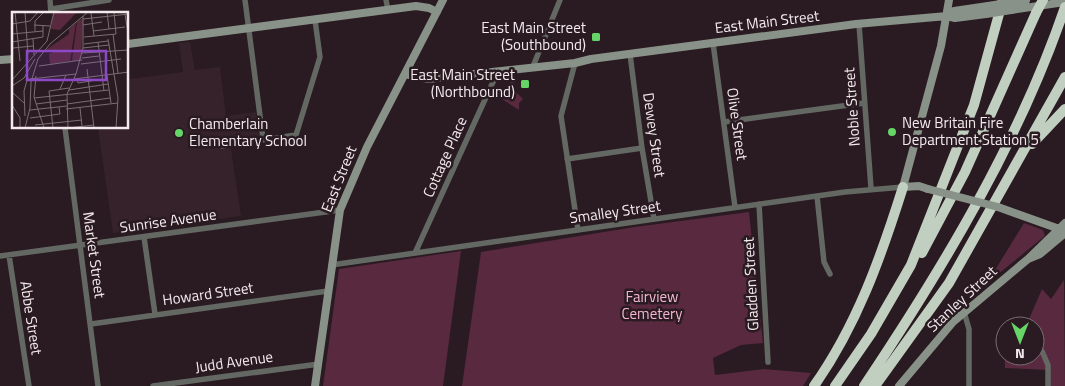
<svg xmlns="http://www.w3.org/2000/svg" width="1065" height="386" viewBox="0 0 1065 386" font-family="'Titillium Web',sans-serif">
<rect width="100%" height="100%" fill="#291b21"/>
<!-- built -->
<path fill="#36222a" d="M190,42L195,70L220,67L226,116L256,112L259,138L230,142L241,216L113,233L98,128H128V64L130,79L183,72L179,43Z"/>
<!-- green -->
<path fill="#58293f" d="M513,77L516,92L523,99L519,103V110L502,99Z
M749,212L763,343L741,345L713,358L715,375L764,369L811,373L803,386H462L481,252L635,227Z
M1024,223L1043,230L1045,236L987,283Z
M461,251L443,386H323L339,269Z
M1064,280L1065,386H1049L1048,370L1005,368L1004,335L1005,356H1035V326H1026L1042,289L1051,299Z"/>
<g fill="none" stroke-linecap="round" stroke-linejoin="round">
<!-- street -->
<path stroke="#636862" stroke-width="5.5" d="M50,0L51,14
M245,0L263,139
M386,0L388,10
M51,9L109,0
M859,24L871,188
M713,43L735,207
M630,54L642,148L654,219
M575,63L561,116L578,230
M534,64L560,0
M724,122L864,103
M65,128L98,386
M222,146L296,135L320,57L315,20
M567,159L642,148
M817,196L824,262L830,274
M759,204L768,362
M144,237L155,314
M415,253L498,71
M9,255L29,386
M0,256L340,210
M331,265L845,192L903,187
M964,312L969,329V386
M91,324L328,291
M1042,351L1048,365V386
M153,386L319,364"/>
<!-- secondary -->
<path stroke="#899288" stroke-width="8" d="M1013,2L1026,0
M1011,10L1065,2
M947,16L954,11L988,6
M128,44L416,6L429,8L437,12
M0,60L14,59
M405,74L428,79L575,63L591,59L856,24L947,16L955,18L986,14
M928,189L919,186L903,187L941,46L949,0
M998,207L1065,231
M1029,258L1065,223
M315,386L340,210L367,147L443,0
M899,386L953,322L1028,259L1040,254L1065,233"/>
<!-- highway -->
<path stroke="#c1cfc1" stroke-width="10" d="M1032,144L1065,109
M922,253L965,172L1036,13
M814,386C857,325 881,257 903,187
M835,386L871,334L911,265L974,105L1002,3
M864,386C943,268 1019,142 1065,7
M875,386L949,283L1065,77"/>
<!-- secondary-bridge -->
<path stroke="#899288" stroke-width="8" d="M988,6L1013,2
M986,14L1011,10
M928,189L998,207"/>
<!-- highway-bridge -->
<path stroke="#c1cfc1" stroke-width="10" d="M1036,13L1043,0"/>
</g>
<!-- markers -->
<g fill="#66d466" stroke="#291b21" stroke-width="2">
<rect x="591" y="32" width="10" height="10" rx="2.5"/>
<rect x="520" y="79" width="10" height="10" rx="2.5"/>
<circle cx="892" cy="132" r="5"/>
<circle cx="179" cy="133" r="5"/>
</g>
<g text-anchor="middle" stroke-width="5" stroke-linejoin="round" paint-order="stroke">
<!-- street labels -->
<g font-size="15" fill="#f4eaed" stroke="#291b21">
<text transform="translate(767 22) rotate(-7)" y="5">East Main Street</text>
<text transform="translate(852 107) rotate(-94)" y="5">Noble Street</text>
<text transform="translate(737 124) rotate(82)" y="5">Olive Street</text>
<text transform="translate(654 135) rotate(82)" y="5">Dewey Street</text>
<text transform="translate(445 157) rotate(-66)" y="5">Cottage Place</text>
<text transform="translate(339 179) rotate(-68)" y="5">East Street</text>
<text transform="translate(615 212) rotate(-8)" y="5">Smalley Street</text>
<text transform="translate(168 221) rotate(-8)" y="5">Sunrise Avenue</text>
<text transform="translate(94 255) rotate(82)" y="5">Market Street</text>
<text transform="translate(751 284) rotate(-93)" y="5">Gladden Street</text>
<text transform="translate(208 294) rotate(-8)" y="5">Howard Street</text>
<text transform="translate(962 299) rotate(-43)" y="5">Stanley Street</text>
<text transform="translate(31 318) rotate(81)" y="5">Abbe Street</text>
<text transform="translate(234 362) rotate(-8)" y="5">Judd Avenue</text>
</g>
<!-- poi labels -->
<g font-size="15" fill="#f4eaed" stroke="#291b21" text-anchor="end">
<text x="586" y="33">East Main Street<tspan x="586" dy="17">(Southbound)</tspan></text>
<text x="515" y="80">East Main Street<tspan x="515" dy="17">(Northbound)</tspan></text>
<text x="902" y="128" text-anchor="start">New Britain Fire<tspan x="902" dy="17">Department Station 5</tspan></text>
<text x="189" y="129" text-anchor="start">Chamberlain<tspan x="189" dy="17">Elementary School</tspan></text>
</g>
<!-- park labels -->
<g font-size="15" fill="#f6b5d0" stroke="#291b21">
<text x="652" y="302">Fairview<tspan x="652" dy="17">Cemetery</tspan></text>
</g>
</g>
<!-- overview -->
<g transform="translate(12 12)">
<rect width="116" height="116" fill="#291b21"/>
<path d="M42,0H65L48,18L39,17ZM71,6L69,48L60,49L65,10ZM64,11L58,49L38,52L37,42L41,40H34L35,37L57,22V17Z" fill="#58293f"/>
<path fill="none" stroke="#7a6e73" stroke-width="1" d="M3,0L8,49M13,0L16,42M95,0L97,17M79,1L82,24M113,2L117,28M71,7L117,2M0,12L18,9L26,0M22,13L38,14M71,13L90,10M23,19V9L31,1M81,19L113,15M0,22L31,19M101,22L106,61M72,25L104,22L102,0M21,27L22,43M96,27L106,86L104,116M0,30L31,25V13M86,30L92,79M72,32L96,29M1,36L21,34M71,36L97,33M70,41L117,38M70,46L87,44M69,52L109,47M27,54L70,48M75,57L82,116M64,62L71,36V4M95,63L99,91M24,64L22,85L32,116M18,67L64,62L55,82L56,116M62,67L117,60M65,67L66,71L91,67M0,68L35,29L42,0M0,74L12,66L23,47M48,77L54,63M57,78L96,72M0,80L12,91M22,86L97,78M24,92L55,88M55,92L98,86M0,93L8,106V116M68,96L70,114M54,97L106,91M18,98L55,94M13,104L12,79L16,65M18,106L48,102L47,95M23,113L70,108M13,116L18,96L19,70L26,47L38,32L76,0M41,116L37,79L57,76M56,116L82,113"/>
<path fill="#8d48c6" fill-opacity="0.15" stroke="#8d48c6" stroke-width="2.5" d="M15,39H94V68H15Z"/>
<rect width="116" height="116" fill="none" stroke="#f4eaed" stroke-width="2.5"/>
</g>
<!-- north arrow -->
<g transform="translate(1020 341) rotate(180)"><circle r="24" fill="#291b21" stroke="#7a6e73"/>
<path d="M0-4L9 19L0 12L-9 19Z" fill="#66d466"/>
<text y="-8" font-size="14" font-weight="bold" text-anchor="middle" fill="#f4eaed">N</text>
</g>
</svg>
